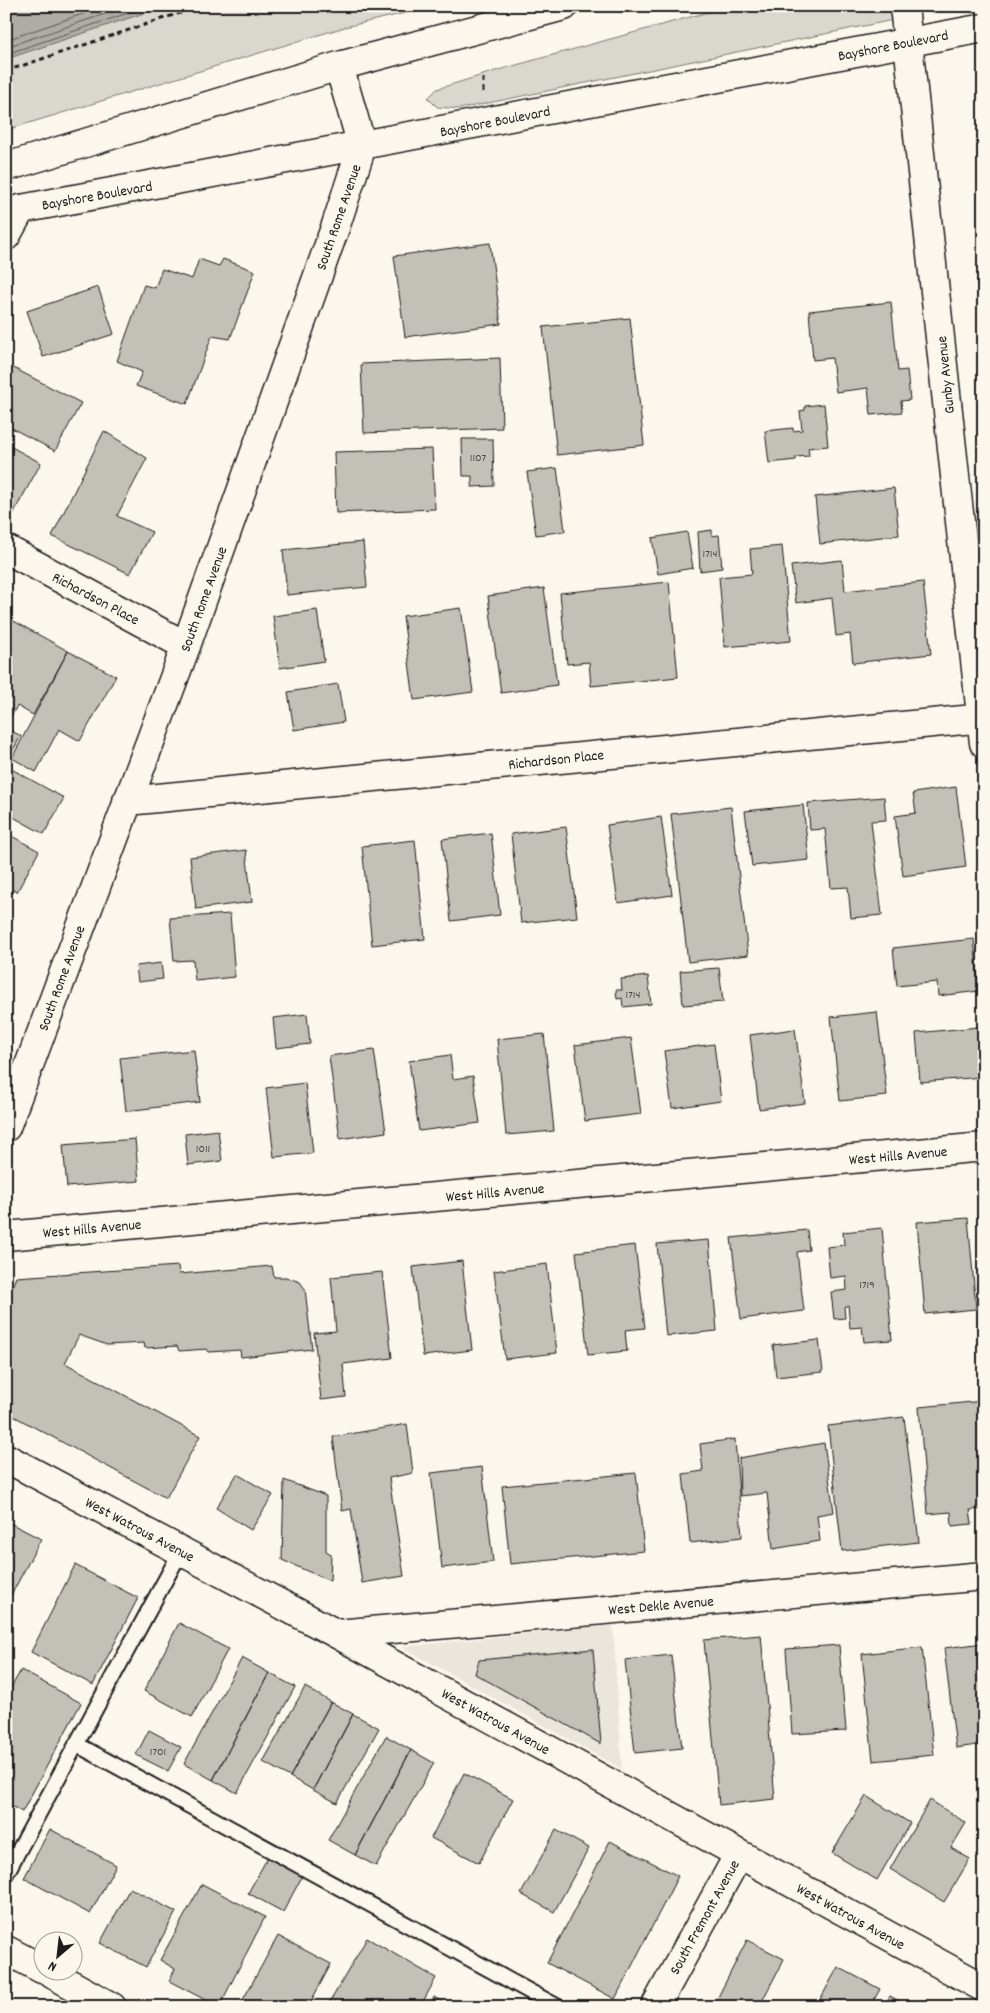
<svg xmlns="http://www.w3.org/2000/svg" width="990" height="2013" viewBox="0 0 990 2013" font-family="Dekko,sans-serif">
<rect width="100%" height="100%" fill="#fbf7ec"/>
<filter id="ink" filterUnits="userSpaceOnUse"><feTurbulence type="fractalNoise" baseFrequency=".02" numOctaves="2"/><feDisplacementMap in="SourceGraphic" scale="10" xChannelSelector="R" yChannelSelector="G"/><feConvolveMatrix kernelMatrix="1 2 1 2 8 2 1 2 1" color-interpolation-filters="sRGB"/></filter>
<g filter="url(#ink)">
<!-- built -->
<path fill="#eae6dc" d="M613,1625L622,1769L402,1647Z"/>
<!-- green -->
<path fill="#dad7ce" stroke="#7b7a75" d="M165,6H436L345,27L6,130V59Z
M730,6H890L893,20L459,109L437,107L428,98L437,89L502,69Z"/>
<!-- water -->
<path fill="#afaca5" stroke="#74726e" d="M6,6H165L6,59Z"/>
<g fill="none" stroke-linecap="round" stroke-linejoin="round">
<!-- shore -->
<path stroke="#575653" stroke-width="1" d="M6,40L106,6
M6,47L129,6
M6,54L149,6"/>
</g>
<!-- building -->
<path fill="#c3c0b8" stroke="#1c1c1c" d="M490,243L501,324L405,337L394,256Z
M199,259L219,266L223,259L255,271L230,339L212,336L187,404L136,386L142,372L117,361L144,285L155,288L162,269L192,279Z
M98,287L114,334L43,357L27,311Z
M891,302L898,371L907,370L910,400L901,401L902,412L871,415L868,388L836,392L832,358L813,360L809,311Z
M630,318L644,445L557,455L543,327Z
M500,358L502,428L364,433L361,364Z
M6,364L81,403L55,451L6,425Z
M824,404L828,446L808,448L809,456L796,457V460L769,463L765,431L793,428V431L802,430L800,411L805,410V406Z
M104,431L147,458L117,516L152,532L130,574L52,536Z
M462,439H493L494,486L472,487V476H463Z
M6,444L41,463L13,514L6,510Z
M432,449L435,509L336,513L334,452Z
M557,468L565,531L536,535L527,472Z
M894,488L899,535L820,544L815,497Z
M712,530V536L719,535L722,568L700,571L698,532Z
M687,532L693,568L658,574L652,538Z
M363,542L367,587L287,595L283,550Z
M782,546L791,641L725,647L719,577L752,574L750,549Z
M842,560L845,591L923,582L931,654L853,663L850,634L836,636L832,598L796,603L791,566Z
M669,582L678,677L591,686L589,662L567,664L560,593Z
M544,588L557,685L501,693L488,596Z
M461,608L473,692L414,700L403,616Z
M317,610L324,661L280,668L273,616Z
M10,619L68,651L33,715L17,706L6,725V625Z
M68,651L116,676L80,741L59,729L36,772L12,758Z
M338,684L344,722L294,730L288,692Z
M6,728L21,736L9,757L6,756Z
M6,766L64,798L44,834L6,813Z
M956,787L966,867L903,876L895,816L916,813L913,793Z
M884,797L886,820L871,821L882,915L851,918L848,887L831,888L825,829L810,830L808,803Z
M803,805L809,860L752,866L745,811Z
M731,807L748,955L688,962L671,814Z
M661,817L672,895L618,903L607,825Z
M566,827L577,917L521,923L511,834Z
M6,833L39,851L17,892L6,887Z
M491,833L500,915L451,921L442,839Z
M415,840L425,939L372,945L362,846Z
M246,850L252,902L196,909L190,857Z
M230,914L235,977L195,981L193,960L174,961L170,918Z
M974,939L979,991L938,996L937,982L897,986L893,948Z
M161,963L163,979L138,982L136,966Z
M719,968L723,1002L683,1005L680,971Z
M648,976L651,1004L623,1007L622,998L617,999L616,990H622L621,979Z
M877,1012L887,1096L840,1101L831,1017Z
M307,1014L310,1044L276,1048L273,1018Z
M978,1027L983,1077L920,1082L916,1033Z
M795,1029L805,1103L759,1109L750,1035Z
M544,1034L554,1131L506,1135L497,1039Z
M631,1038L641,1114L585,1121L575,1045Z
M714,1044L721,1101L672,1108L664,1051Z
M194,1050L200,1102L126,1111L120,1058Z
M374,1050L386,1132L340,1139L329,1056Z
M450,1055L453,1079L473,1076L480,1123L419,1131L409,1061Z
M305,1083L313,1153L274,1157L266,1088Z
M218,1130L222,1161L188,1165L185,1134Z
M135,1139L139,1181L67,1187L63,1145Z
M968,1218L976,1309L925,1314L917,1222Z
M882,1228L892,1340L864,1342L862,1327L850,1328L848,1305L844,1307L845,1318L834,1319L831,1292L847,1290L846,1276L830,1278L827,1247L844,1245L843,1232Z
M807,1230L809,1250L797,1252L804,1311L741,1319L731,1238Z
M709,1240L717,1331L666,1336L657,1244Z
M635,1245L645,1328L625,1330L627,1351L588,1355L576,1252Z
M462,1261L472,1350L423,1356L413,1267Z
M547,1264L557,1353L505,1359L494,1271Z
M178,1266L179,1274L272,1266L274,1277H286L300,1282L305,1289L312,1349L241,1357L240,1350L209,1352L207,1349L179,1351L177,1346L145,1348L144,1343L107,1345L79,1335L65,1363L200,1436L166,1498L6,1412V1301L16,1277Z
M382,1272L392,1358L343,1364L346,1397L321,1400L314,1333L336,1331L331,1277Z
M819,1340L823,1372L776,1377L773,1345Z
M984,1401V1509L970,1510L972,1524L952,1526L951,1512L928,1514L919,1407Z
M904,1417L919,1542L842,1551L828,1426Z
M407,1424L413,1473L389,1478L404,1576L362,1583L351,1509L342,1511L333,1437Z
M735,1439L742,1537L690,1543L683,1474L703,1471L700,1444Z
M824,1443L834,1512L817,1515L820,1541L773,1549L767,1493L740,1496L739,1458Z
M482,1467L493,1562L442,1568L431,1473Z
M636,1473L644,1551L510,1564L502,1486Z
M237,1474L273,1495L251,1530L216,1508Z
M284,1480L326,1496V1551L331,1554L330,1581L282,1560Z
M6,1521L41,1539L8,1601L6,1600Z
M75,1565L138,1598L93,1685L31,1652Z
M179,1623L228,1649L192,1717L144,1691Z
M761,1635L775,1799L719,1805L704,1640Z
M984,1643V1744L956,1748L944,1648Z
M839,1645L846,1731L792,1734L786,1649Z
M922,1647L934,1755L873,1761L862,1654Z
M593,1649L601,1744L475,1674L479,1660Z
M671,1655L682,1748L635,1753L625,1660Z
M242,1658L269,1673L213,1780L184,1764Z
M21,1670L81,1703L22,1812L6,1803V1697Z
M269,1673L295,1687L237,1793L213,1780Z
M305,1687L331,1702L290,1777L263,1762Z
M331,1702L353,1714L313,1790L290,1777Z
M353,1714L379,1728L337,1803L313,1790Z
M149,1730L181,1747L168,1771L136,1755Z
M386,1736L411,1750L355,1855L328,1840Z
M411,1750L434,1763L376,1866L355,1855Z
M464,1773L513,1799L479,1863L431,1838Z
M866,1796L910,1823L877,1880L832,1853Z
M930,1800L966,1823L951,1848L970,1859L944,1902L890,1869Z
M50,1829L116,1865L90,1914L24,1878Z
M556,1830L589,1848L554,1912L521,1894Z
M610,1841L678,1876L615,1999L547,1963Z
M269,1855L304,1873L283,1912L248,1893Z
M202,1884L265,1917L219,2007L169,1981L175,1969L160,1960Z
M130,1888L176,1912L146,1967L100,1943Z
M278,1936L331,1964L308,2007H239Z
M367,1938L436,1978L420,2007H327Z
M747,1940L784,1959L759,2007H727L716,2001Z
M838,1967L880,1989L870,2007H816Z
M890,1996L910,2007H884Z
M434,1997L451,2007H429Z"/>
<g fill="none" stroke-linecap="round" stroke-linejoin="round">
<defs>
<path id="lane" d="M76,1744L558,2007
M6,1874L181,1551"/>
<path id="street" d="M904,6L984,743
M6,236L21,209
M6,549L186,646
M127,801L984,718
M6,1236L984,1147
M6,1458L337,1634L984,1988
M337,1634L984,1576
M6,1950L42,1969
M45,1970L112,2007
M655,2007L739,1854"/>
<path id="secondary" d="M6,167L339,66L564,6
M6,213L21,209L984,28
M6,1127L186,646L336,225L362,146L339,66"/>
</defs>
<!-- lane casing -->
<use href="#lane" stroke="#1c1c1c" stroke-width="18"/>
<!-- street casing -->
<use href="#street" stroke="#1c1c1c" stroke-width="31"/>
<!-- secondary casing -->
<use href="#secondary" stroke="#1c1c1c" stroke-width="31"/>
<!-- path -->
<path stroke="#1c1c1c" stroke-width="3" stroke-dasharray="5 4" stroke-linecap="butt" d="M6,71L201,6
M483,92V75"/>
<!-- lane -->
<use href="#lane" stroke="#fbf7ec" stroke-width="14"/>
<!-- street -->
<use href="#street" stroke="#fbf7ec" stroke-width="28"/>
<!-- secondary -->
<use href="#secondary" stroke="#fbf7ec" stroke-width="28"/>
</g>
</g>
<g text-anchor="middle" stroke-width="4.5" stroke-linejoin="round" paint-order="stroke">
<!-- number labels -->
<g font-size="12" fill="#464543">
<text x="478" y="461">1107</text>
<text x="710" y="557">1714</text>
<text x="633" y="998">1714</text>
<text x="203" y="1152">1011</text>
<text x="867" y="1288">1719</text>
<text x="158" y="1755">1701</text>
</g>
<!-- street labels -->
<g font-size="15" fill="#1c1c1c" stroke="#fbf7ec">
<text transform="translate(893 45) rotate(-11)" y="5">Bayshore Boulevard</text>
<text transform="translate(495 121) rotate(-11)" y="5">Bayshore Boulevard</text>
<text transform="translate(97 195) rotate(-10)" y="5">Bayshore Boulevard</text>
<text transform="translate(338 217) rotate(-71)" y="5">South Rome Avenue</text>
<text transform="translate(945 375) rotate(-96)" y="5">Gunby Avenue</text>
<text transform="translate(96 598) rotate(28)" y="5">Richardson Place</text>
<text transform="translate(203 599) rotate(-70)" y="5">South Rome Avenue</text>
<text transform="translate(556 759) rotate(-6)" y="5">Richardson Place</text>
<text transform="translate(61 978) rotate(-70)" y="5">South Rome Avenue</text>
<text transform="translate(898 1155) rotate(-5)" y="5">West Hills Avenue</text>
<text transform="translate(495 1192) rotate(-5)" y="5">West Hills Avenue</text>
<text transform="translate(92 1228) rotate(-5)" y="5">West Hills Avenue</text>
<text transform="translate(140 1529) rotate(28)" y="5">West Watrous Avenue</text>
<text transform="translate(661 1605) rotate(-5)" y="5">West Dekle Avenue</text>
<text transform="translate(496 1721) rotate(29)" y="5">West Watrous Avenue</text>
<text transform="translate(851 1916) rotate(29)" y="5">West Watrous Avenue</text>
<text transform="translate(704 1917) rotate(-61)" y="5">South Fremont Avenue</text>
</g>
</g>
<!-- margin -->
<rect width="990" height="2013" fill="none" stroke="#fbf7ec" stroke-width="25"/>
<rect x="12" y="12" width="965" height="1988" fill="none" stroke="#1c1c1c" stroke-width="2" filter="url(#ink)"/>
<!-- north arrow -->
<g transform="translate(58 1956) rotate(208)"><circle r="24" fill="#fbf7ec" stroke="#a29f99"/>
<path d="M0-4L9 19L0 12L-9 19Z" fill="#1c1c1c"/>
<text y="-8" font-size="14" font-weight="bold" text-anchor="middle" fill="#1c1c1c">N</text>
</g>
</svg>
